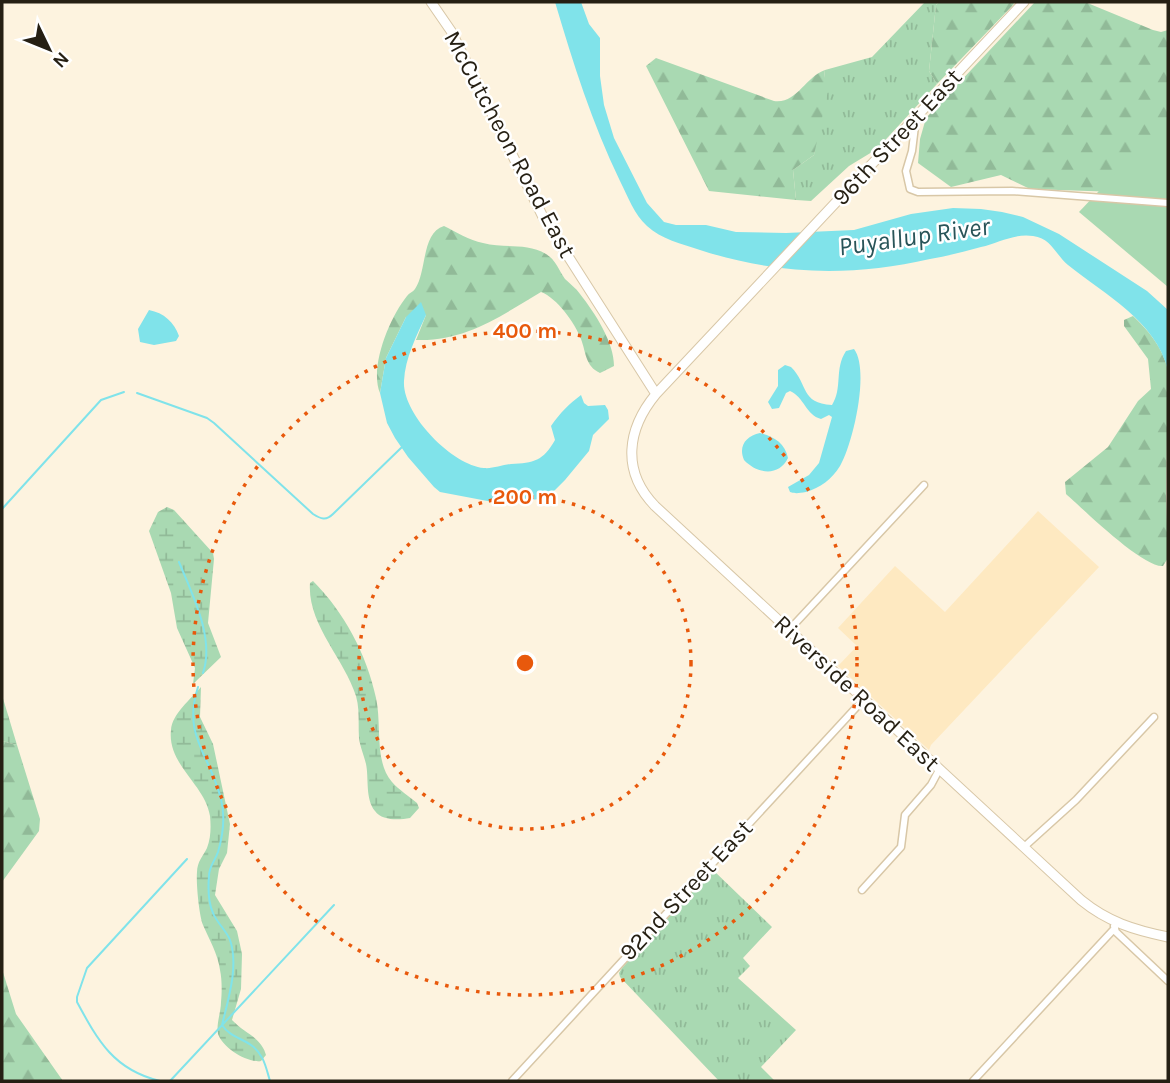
<svg xmlns="http://www.w3.org/2000/svg" width="1170" height="1083" viewBox="0 0 1170 1083" font-family="Karla,sans-serif">
<defs>
<pattern id="grass-tufts" width="24" height="20" patternUnits="userSpaceOnUse" patternTransform="scale(1.75)"><rect width="24" height="20" fill="#a9d9b2"/><path d="M3 7l-1-3M5 7V3M7 7l1-3M15 17l-1-3M17 17v-4M19 17l1-3" fill="none" stroke="#91ba98"/></pattern>
<pattern id="forest-firs" width="22" height="20" patternUnits="userSpaceOnUse" patternTransform="scale(1.75)"><rect width="22" height="20" fill="#a9d9b2"/><path d="M5 1l3.5 6h-7zM16 11l3.5 6h-7z" fill="#91ba98"/></pattern>
<pattern id="wetland-marsh" width="20" height="14" patternUnits="userSpaceOnUse" patternTransform="scale(1.75)"><rect width="20" height="14" fill="#a9d9b2"/><path d="M1 5h8M5 5V1M11 12h8M15 12V8" fill="none" stroke="#91ba98"/></pattern>
</defs>
<rect width="100%" height="100%" fill="#fdf3df"/>
<!-- built -->
<path fill="#fee9c1" d="M1038,511L1099,567L931,745L929,750L838,666L857,646L838,628L895,566L945,612Z"/>
<!-- grass -->
<path fill="url(#grass-tufts)" d="M925,2H939L936,5L929,71L937,84L877,149L849,166L811,201L796,200L793,170L814,155L825,70L872,57Z
M712,869L772,927L743,958L750,966L738,978L796,1030L761,1067L775,1081H719L620,977L619,973L622,968Z"/>
<!-- forest -->
<path fill="url(#forest-firs)" d="M939,2H1012L1014,4L937,84L929,71L936,5Z
M1035,2H1085L1153,30L1161,32L1168,30V143L1117,192L1030,189L1001,175L951,187L918,163L920,139L926,118Z
M656,58L774,101C797,104 805,77 825,70L824,78L829,86L814,155L793,170L796,200L709,191L646,66Z
M444,226C456,232 469,240 483,243C504,249 526,242 546,254C556,260 558,269 565,279C570,284 576,288 580,294C595,313 614,342 614,366L600,373C585,366 586,352 581,339C575,323 557,298 541,292C501,316 464,342 416,340L426,315L406,317L386,358L380,393C369,367 390,317 407,296C409,293 413,292 415,289C427,272 421,233 444,226Z
M1133,316C1150,332 1162,347 1168,370L1166,495L1168,558L1163,566C1143,568 1083,509 1066,494L1065,482L1108,447L1138,401L1151,389L1148,359L1124,326V320Z
M2,741L17,745L40,819L39,831L2,882Z
M2,969L16,1014L63,1081H2Z"/>
<!-- wetland -->
<path fill="url(#wetland-marsh)" d="M167,507L174,510L213,553L214,559L208,623L221,657L193,684L195,668L177,628L171,593L149,531L158,512Z
M313,581C344,612 367,655 376,698C382,724 374,762 392,782C399,790 409,796 417,803L419,808L410,818C399,820 382,821 375,811C365,799 369,778 366,764C364,755 360,747 359,738C358,723 360,710 356,696C344,658 307,624 310,583Z
M201,687L200,717L213,744L230,824L227,853L219,869L215,895L237,931L242,954L241,989L232,1020C244,1033 261,1037 266,1055L261,1061C247,1063 223,1048 218,1034C216,1024 221,1012 221,1002C222,992 222,979 220,970C218,954 209,939 203,925C199,915 196,883 197,872C197,862 203,856 207,848C211,838 211,826 210,816C205,784 167,765 171,730C172,714 191,699 201,687Z
M2,695L17,745L2,741Z"/>
<!-- pitch -->
<path fill="#a9d9b2" d="M1168,118V287L1079,212Z"/>
<!-- water -->
<path fill="#80e3ea" d="M555,2H581L589,24L600,38V76L604,105L614,138L647,203L664,222L676,225H706L736,232L786,233L854,230L911,214L953,208L981,209L1002,212L1023,217L1059,234L1147,291L1168,310V370C1155,320 1105,295 1068,265C1055,254 1051,238 1033,236C1015,233 998,243 981,247C964,252 947,256 930,259C850,277 778,275 700,250C682,244 661,239 647,226C634,214 628,197 620,181C592,123 573,63 555,2Z
M421,302L426,315C417,335 405,358 404,381C402,414 452,465 484,468C492,469 502,465 511,464C534,463 543,461 555,440L551,426C560,413 569,404 581,395L584,403L588,406L605,405L608,410L609,419L593,435L589,451L565,480L555,490L540,499L498,503L440,492L434,487L408,457L395,438L387,423L380,393L386,358L406,317Z
M149,310C164,313 174,322 179,336L176,341L154,345L140,342L138,329Z
M854,349C870,370 853,444 840,466C832,479 820,488 806,492C799,493 796,494 790,492L788,487L809,475L819,463L832,417L829,415L821,419C806,415 804,397 790,391L786,393L779,408L772,409L768,402L778,386V370L785,365L791,367C809,385 800,403 832,405C843,388 834,369 846,351Z
M760,433C774,437 785,443 788,458C779,477 757,474 744,460C738,446 746,436 760,433Z"/>
<g fill="none" stroke-linecap="round" stroke-linejoin="round">
<!-- stream -->
<path stroke="#80e3ea" stroke-width="2" d="M137,393L207,418L214,423L313,514C321,519 326,521 333,514L402,447
M2,509L101,400L124,392
M179,562C192,594 215,638 203,673
M198,687C182,737 210,754 221,799C225,815 223,835 218,852C215,861 209,866 209,876C208,888 208,902 213,913C217,923 226,930 230,940C239,966 228,1000 222,1025C229,1036 241,1038 251,1045C264,1054 266,1068 270,1081
M160,1081C114,1070 98,1041 77,1002V997L87,968L187,859
M170,1081L334,905"/>
<defs>
<path id="street" d="M916,118L912,151L906,171L910,189L918,192L1012,191L1168,203
M789,630L924,485
M1024,847L1076,800L1154,717
M862,890L901,847L905,815L931,785L939,770
M1114,926L1116,932L1168,981
M512,1081L863,700
M973,1081L1115,928"/>
<path id="secondary" d="M431,2L451,31L543,217L656,394
M1024,2L656,394C627,429 621,471 655,506L1081,900C1108,922 1134,930 1168,937"/>
</defs>
<!-- street casing -->
<use href="#street" stroke="#d8c7a7" stroke-width="9"/>
<!-- secondary casing -->
<use href="#secondary" stroke="#d8c7a7" stroke-width="11"/>
<!-- street -->
<use href="#street" stroke="#fff" stroke-width="6"/>
<!-- secondary -->
<use href="#secondary" stroke="#fff" stroke-width="9"/>
</g>
<!-- distance rings -->
<g fill="none" stroke="#e8590c" stroke-width="3.5" stroke-dasharray="3.5 7">
<circle cx="525" cy="663" r="166"/>
<circle cx="525" cy="663" r="332"/>
</g>
<g text-anchor="middle" stroke-width="5" stroke-linejoin="round" paint-order="stroke">
<!-- street labels -->
<g font-size="24" fill="#251f13" stroke="#fff">
<text transform="translate(897 137) rotate(-47)" y="8">96th Street East</text>
<text transform="translate(510 144) rotate(62)" y="8">McCutcheon Road East</text>
<text transform="translate(857 693) rotate(43)" y="8">Riverside Road East</text>
<text transform="translate(686 890) rotate(-47)" y="8">92nd Street East</text>
</g>
<!-- water labels -->
<g font-size="26" font-style="italic" fill="#285458" stroke="#fff">
<text transform="translate(914 236) rotate(-8)" y="9">Puyallup River</text>
</g>
</g>
<circle cx="525" cy="663" r="10" fill="#e8590c" stroke="#fff" stroke-width="3.5"/>
<g font-size="21" text-anchor="middle" font-weight="bold" fill="#e8590c" stroke="#fff" stroke-width="5" stroke-linejoin="round" paint-order="stroke">
<text x="525" y="338">400 m</text>
<text x="525" y="504">200 m</text>
</g>
<!-- border -->
<rect width="1170" height="1083" fill="none" stroke="#251f13" stroke-width="7"/>
<!-- north arrow -->
<g transform="translate(49 49) rotate(133)" stroke="#ffffff" stroke-width="5" paint-order="stroke">
<path d="M0-5L12 26L0 18L-12 26Z" fill="#251f13"/>
<text y="-10" font-size="19" font-weight="bold" text-anchor="middle" fill="#251f13">N</text>
</g>
</svg>
